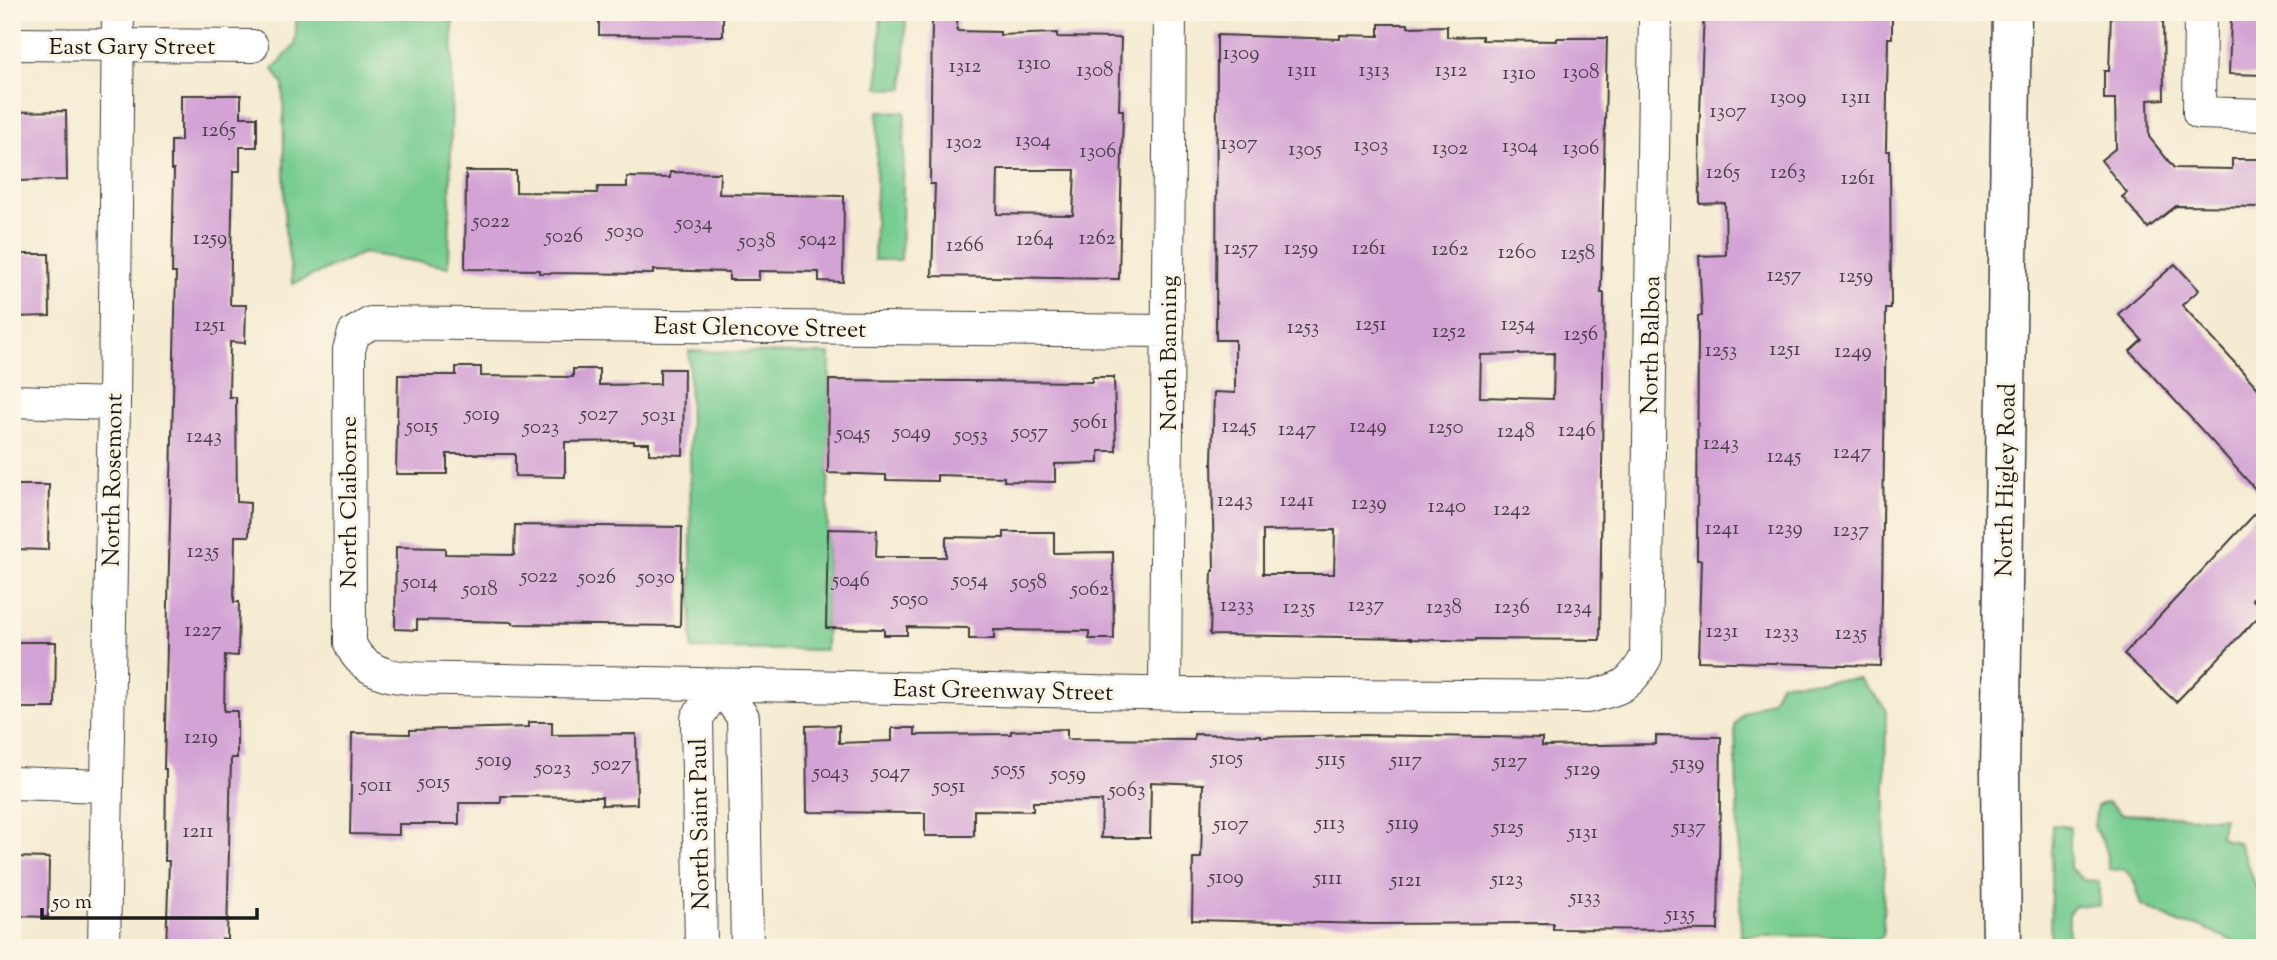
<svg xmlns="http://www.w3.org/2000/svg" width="2277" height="960" viewBox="0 0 2277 960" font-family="'Sorts Mill Goudy',serif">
<rect width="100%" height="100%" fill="#fcf5e5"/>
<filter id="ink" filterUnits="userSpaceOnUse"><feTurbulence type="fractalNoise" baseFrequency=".0143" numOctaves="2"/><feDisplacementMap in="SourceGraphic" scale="14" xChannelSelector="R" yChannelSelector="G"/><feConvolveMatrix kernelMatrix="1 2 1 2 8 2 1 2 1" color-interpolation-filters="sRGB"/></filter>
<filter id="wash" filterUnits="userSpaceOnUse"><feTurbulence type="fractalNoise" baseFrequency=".00686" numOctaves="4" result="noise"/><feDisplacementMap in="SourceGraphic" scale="28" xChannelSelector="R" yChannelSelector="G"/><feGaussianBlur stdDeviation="1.57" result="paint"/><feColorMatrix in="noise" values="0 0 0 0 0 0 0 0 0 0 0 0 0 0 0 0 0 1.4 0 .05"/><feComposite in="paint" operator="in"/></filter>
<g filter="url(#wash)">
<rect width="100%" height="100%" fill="#f5ebd2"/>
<!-- green -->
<path fill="#77cc90" stroke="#4a7456" stroke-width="2" d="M297,12H453L449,267L363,253L293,284L285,230L283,85L273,69L295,45Z
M881,12H906L904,89L878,88Z
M878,111L905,112L901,260H874Z
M689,351L830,354L826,650L692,649Z
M1859,679L1886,709L1883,936L1865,947L1851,936H1741L1735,725L1745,712L1772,700L1781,683Z
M2107,802L2121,814L2224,818L2220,836L2226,840L2238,842L2265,908V945L2247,948L2200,926L2180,924L2142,905L2135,884L2125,869L2109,870L2105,846L2094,827L2097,806Z
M2052,825L2070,827V868L2083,880L2099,881V906L2074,905L2069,914L2068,948H2050Z"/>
<g id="blocks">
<!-- building -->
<path fill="#d3a3d5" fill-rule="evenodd" d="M599,12H723V36L599,35Z
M1704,12H1892V38H1888L1886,151H1890L1891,309H1886L1881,666L1698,661L1701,560H1697L1698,316H1702L1699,256L1726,255L1725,203L1700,204L1699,138Z
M2111,12H2163L2164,99L2148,100L2149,137L2174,168L2232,169V159H2265V207L2176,206L2148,228L2122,197L2127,193L2101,160L2116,148L2115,99H2104V71H2109Z
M932,18L957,19V31L1000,32V35L1057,33V37L1121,38L1119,110H1123L1119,279L932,276L935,184H930ZM998,170H1075L1073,215L997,214Z
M2231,19L2265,20V75L2229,74Z
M1379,24H1408V27L1447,26V37L1482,36V40L1557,41V38H1607L1601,293H1604L1600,640L1475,639V641L1411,639V638L1210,635L1212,571H1214L1212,461L1214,392L1235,393V340H1216L1217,35L1340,39V35L1379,36ZM1554,353L1553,399L1480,397L1481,355ZM1335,530L1334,574H1263V531Z
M181,95H241V117H257V147H240V171H233L230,305H246L245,343L230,342L229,397H236L237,502L250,503L249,536H235L234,602H239L238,656L225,655L224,711H237V758H231L227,939H222L221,948H166L169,861H165L166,769H164L176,273H172L174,170H171V141H181Z
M66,111L67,180L12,181V112Z
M466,171H516V192L597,193L598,187H627V177L670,178V172L720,173L719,194L844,196L843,282L819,281V272L759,271V280H729V272L653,270V274L539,273V270L465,269Z
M12,254H49L50,316L12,317Z
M2175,264L2199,290L2182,305L2265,396V500L2130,351L2142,340L2118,314Z
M456,367H481V376L573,377V369H599V385L660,384V369H684L683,455L649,454V443H634V441L565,442V477L515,476V454H447V474H396L398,375H456Z
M1092,377H1114L1116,451H1099V463L1055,464V482L1004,481V477L937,475V481L886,480V475L828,473L829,380L1092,382Z
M12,485H49L48,550L12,549Z
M2265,503V586L2252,599L2264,611L2176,702L2124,654Z
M515,525L682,527L680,626L513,624V622L417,620V630L395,629L396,547L445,548V554L514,555Z
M828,529L877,530L876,557H946V537L1004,538V532H1054V553L1113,552L1114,639H1089V631L994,630V639H969V628L907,627V635H884V629L826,628Z
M12,642H56L55,708H12Z
M529,722H552V735L636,734L637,804L602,805V797L501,796V803H459V824H399V835L350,834L352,733L410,734V730L529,727Z
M839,725V743L892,741V728H915V735L1011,734V731L1067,729V739L1194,740V734L1261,735V737L1363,735L1542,738V746L1656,744V736L1721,737L1718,930L1553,929V923L1372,924L1192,920L1193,858H1201L1203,784L1151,782L1150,838H1101L1102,801L1033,802V811L974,810V836H925V813L807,812L806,726Z
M12,857L49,858L48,917L12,916Z"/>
</g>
</g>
<g filter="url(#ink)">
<use href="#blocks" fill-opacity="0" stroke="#3d3b37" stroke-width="2"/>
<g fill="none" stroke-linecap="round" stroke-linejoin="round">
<defs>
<path id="street" d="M2200,12L2199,113L2265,115
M12,44L252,46
M1168,331L371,323L354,333L349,350L350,643C366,684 416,678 454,679L1190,694L1587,697C1620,689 1630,687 1646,657L1655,12
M12,401L114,404
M1165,693L1170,12
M12,783L105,786
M104,948L114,404L118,12
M701,948L697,718L719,685L743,717L747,948"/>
<path id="secondary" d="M2002,948L2000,772L2012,12"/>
</defs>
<!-- street casing -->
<use href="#street" stroke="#3d3b37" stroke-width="34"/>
<!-- secondary casing -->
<use href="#secondary" stroke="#3d3b37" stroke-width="41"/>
<!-- street -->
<use href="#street" stroke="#fff" stroke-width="32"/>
<!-- secondary -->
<use href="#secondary" stroke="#fff" stroke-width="38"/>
</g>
</g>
<g text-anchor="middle" stroke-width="6" stroke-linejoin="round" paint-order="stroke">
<!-- number labels -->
<g font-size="21" fill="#4a3e4a">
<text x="1241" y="59">1309</text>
<text x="1034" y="69">1310</text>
<text x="965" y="72">1312</text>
<text x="1095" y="76">1308</text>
<text x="1302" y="76">1311</text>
<text x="1374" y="76">1313</text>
<text x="1451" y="76">1312</text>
<text x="1581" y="78">1308</text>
<text x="1519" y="79">1310</text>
<text x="1788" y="103">1309</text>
<text x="1856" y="103">1311</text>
<text x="1728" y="117">1307</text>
<text x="219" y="136">1265</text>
<text x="1033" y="146">1304</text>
<text x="964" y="148">1302</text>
<text x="1239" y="149">1307</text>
<text x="1371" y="151">1303</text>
<text x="1520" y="152">1304</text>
<text x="1450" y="154">1302</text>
<text x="1581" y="154">1306</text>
<text x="1305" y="155">1305</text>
<text x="1098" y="157">1306</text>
<text x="1723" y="178">1265</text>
<text x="1788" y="178">1263</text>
<text x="1858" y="184">1261</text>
<text x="491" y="227">5022</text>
<text x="694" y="229">5034</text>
<text x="625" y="237">5030</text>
<text x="564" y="242">5026</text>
<text x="210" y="244">1259</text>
<text x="1097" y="244">1262</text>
<text x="818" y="245">5042</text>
<text x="1035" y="245">1264</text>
<text x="757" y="247">5038</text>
<text x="965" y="251">1266</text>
<text x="1241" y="254">1257</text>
<text x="1301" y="254">1259</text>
<text x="1369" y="254">1261</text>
<text x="1450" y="255">1262</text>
<text x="1517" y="258">1260</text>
<text x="1578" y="259">1258</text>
<text x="1784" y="281">1257</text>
<text x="1856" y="282">1259</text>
<text x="1371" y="330">1251</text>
<text x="1518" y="330">1254</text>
<text x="210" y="331">1251</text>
<text x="1303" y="333">1253</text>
<text x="1449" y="337">1252</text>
<text x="1581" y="340">1256</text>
<text x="1785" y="355">1251</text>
<text x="1721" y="356">1253</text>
<text x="1853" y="357">1249</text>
<text x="482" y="420">5019</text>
<text x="599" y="420">5027</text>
<text x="659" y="421">5031</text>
<text x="1090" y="428">5061</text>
<text x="422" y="432">5015</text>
<text x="1239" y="432">1245</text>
<text x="1368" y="432">1249</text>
<text x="541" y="433">5023</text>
<text x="1446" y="433">1250</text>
<text x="1297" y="435">1247</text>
<text x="1577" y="436">1246</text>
<text x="1516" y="437">1248</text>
<text x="912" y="438">5049</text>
<text x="1030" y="438">5057</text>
<text x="853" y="439">5045</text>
<text x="971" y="441">5053</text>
<text x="204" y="442">1243</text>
<text x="1721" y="449">1243</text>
<text x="1852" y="458">1247</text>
<text x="1784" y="462">1245</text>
<text x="1235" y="506">1243</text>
<text x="1297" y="506">1241</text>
<text x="1369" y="509">1239</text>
<text x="1447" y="512">1240</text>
<text x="1512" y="515">1242</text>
<text x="1722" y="534">1241</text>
<text x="1785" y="534">1239</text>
<text x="1851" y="536">1237</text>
<text x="203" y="557">1235</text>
<text x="539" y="582">5022</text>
<text x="597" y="583">5026</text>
<text x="656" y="583">5030</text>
<text x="851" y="586">5046</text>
<text x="970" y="586">5054</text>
<text x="420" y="588">5014</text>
<text x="1029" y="588">5058</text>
<text x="480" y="595">5018</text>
<text x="1090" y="595">5062</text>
<text x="910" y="605">5050</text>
<text x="1237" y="611">1233</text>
<text x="1366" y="611">1237</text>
<text x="1299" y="613">1235</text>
<text x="1444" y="613">1238</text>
<text x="1512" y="613">1236</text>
<text x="1574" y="613">1234</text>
<text x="203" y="636">1227</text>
<text x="1722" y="637">1231</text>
<text x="1782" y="638">1233</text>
<text x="1851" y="639">1235</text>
<text x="201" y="743">1219</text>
<text x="1227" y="764">5105</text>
<text x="1331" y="765">5115</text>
<text x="494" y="766">5019</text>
<text x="1406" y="766">5117</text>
<text x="1510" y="767">5127</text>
<text x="1688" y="769">5139</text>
<text x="612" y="770">5027</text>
<text x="553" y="774">5023</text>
<text x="1009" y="775">5055</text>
<text x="1583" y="775">5129</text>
<text x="831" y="778">5043</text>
<text x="891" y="778">5047</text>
<text x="1068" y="780">5059</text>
<text x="434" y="788">5015</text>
<text x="376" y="791">5011</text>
<text x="949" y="792">5051</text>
<text x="1127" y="796">5063</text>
<text x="1330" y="829">5113</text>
<text x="1403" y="829">5119</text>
<text x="1231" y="830">5107</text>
<text x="1508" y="833">5125</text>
<text x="1689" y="833">5137</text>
<text x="198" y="837">1211</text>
<text x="1583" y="838">5131</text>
<text x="1226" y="883">5109</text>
<text x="1328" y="884">5111</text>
<text x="1507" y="885">5123</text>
<text x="1406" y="886">5121</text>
<text x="1585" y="903">5133</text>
<text x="1680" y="920">5135</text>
</g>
<!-- street labels -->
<g font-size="24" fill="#1c1c1c" stroke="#fcf5e5">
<text x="132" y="54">East Gary Street</text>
<text transform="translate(760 327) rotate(1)" y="8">East Glencove Street</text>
<text transform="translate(1650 345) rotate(-89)" y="8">North Balboa</text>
<text transform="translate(1168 353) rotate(-90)" y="8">North Banning</text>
<text transform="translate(112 480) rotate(-89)" y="8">North Rosemont</text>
<text transform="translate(2005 480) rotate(-89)" y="8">North Higley Road</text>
<text transform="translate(348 502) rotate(-90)" y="8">North Claiborne</text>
<text transform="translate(1003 690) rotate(1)" y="8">East Greenway Street</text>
<text transform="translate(699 824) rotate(-91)" y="8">North Saint Paul</text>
</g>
</g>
<!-- margin -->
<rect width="2277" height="960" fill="none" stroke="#fcf5e5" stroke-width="42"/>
<!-- scale -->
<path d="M42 908v10h215v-10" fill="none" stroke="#1c1c1c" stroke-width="3.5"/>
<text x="52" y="908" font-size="21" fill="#1c1c1c" stroke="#fcf5e5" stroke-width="5" paint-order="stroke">50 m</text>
</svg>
